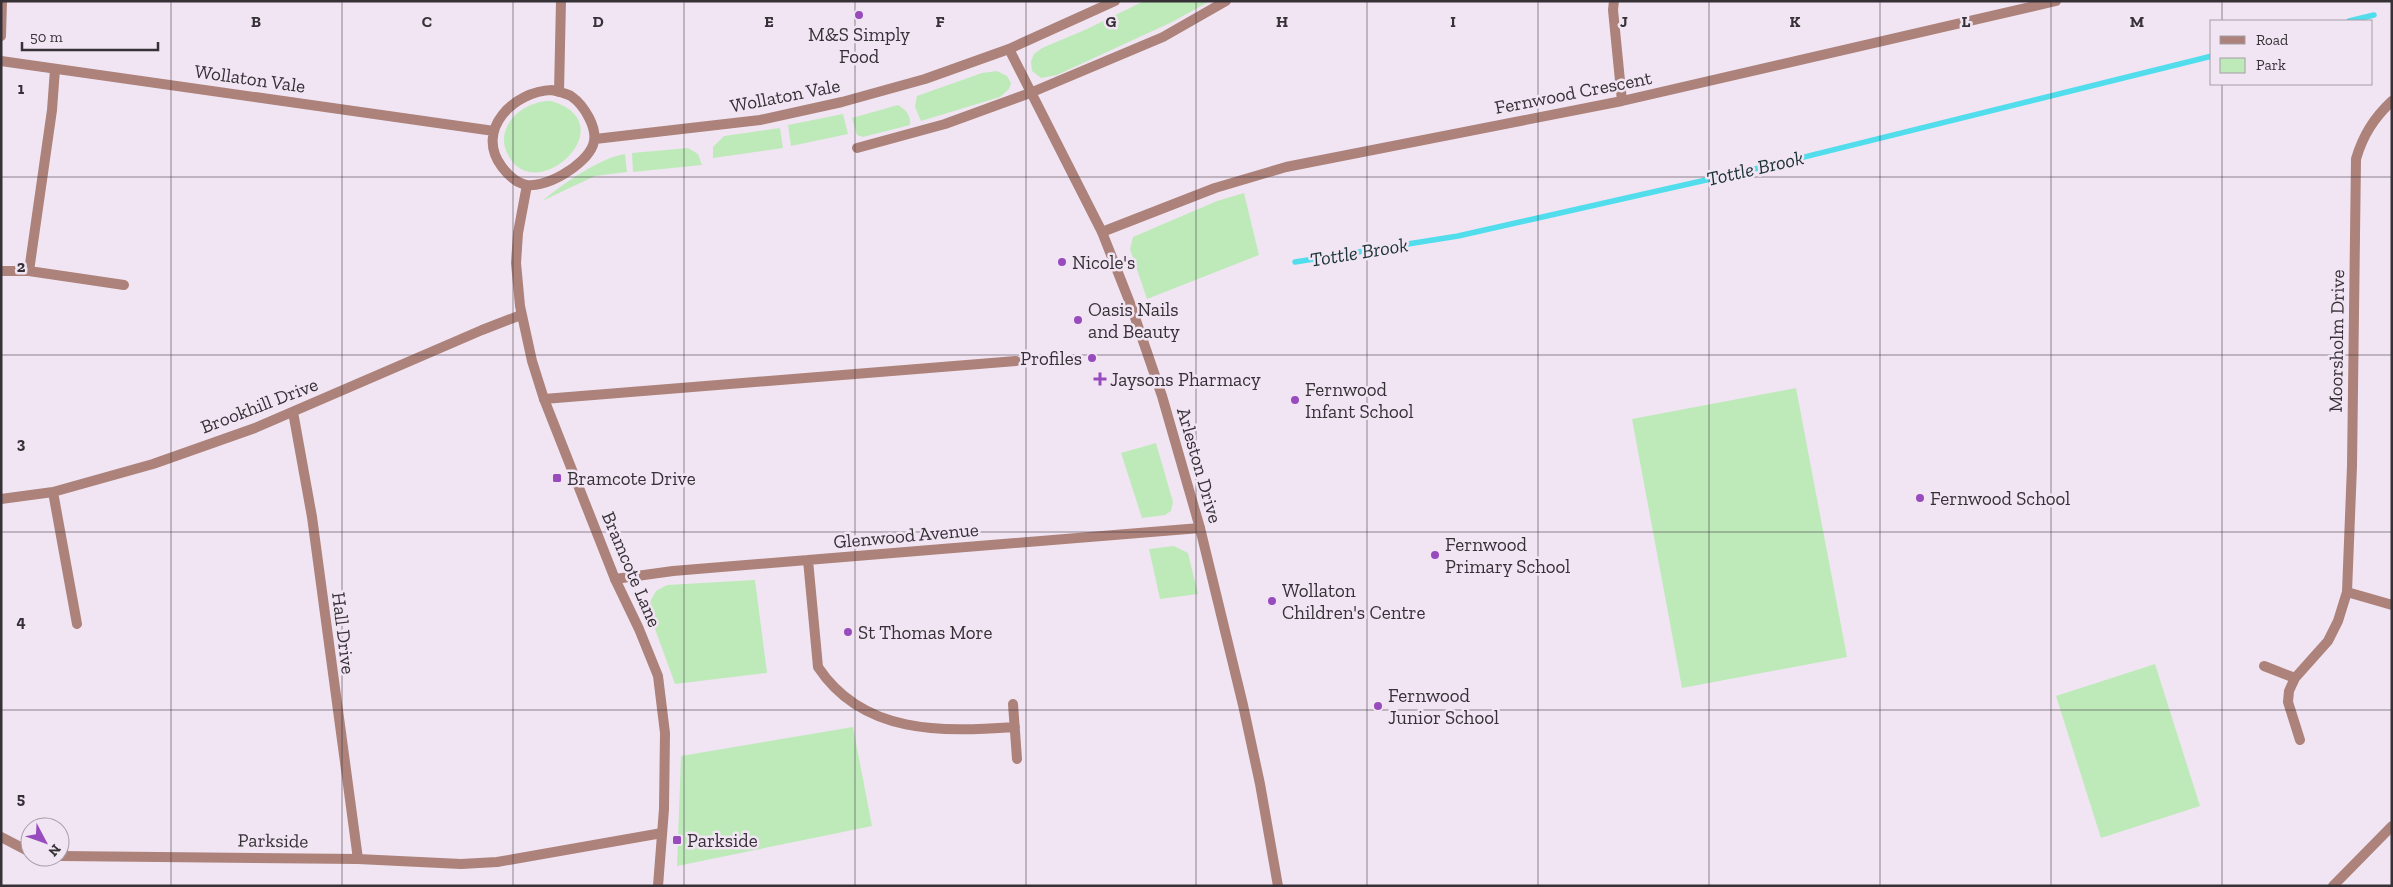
<svg xmlns="http://www.w3.org/2000/svg" width="2393" height="887" viewBox="0 0 2393 887" font-family="'Zilla Slab',serif">
<rect width="100%" height="100%" fill="#f1e5f3"/>
<!-- green -->
<path fill="#beeaba" d="M1144,1H1210L1172,22L1057,75L1041,78L1032,71L1031,61L1034,54L1042,48L1087,29Z
M997,71L1007,76L1011,83L1009,89L1000,97L921,121L915,107L917,96L982,73Z
M551,101C628,123 534,211 507,153C494,125 525,100 551,101Z
M898,105C906,110 911,115 910,125L863,137L857,135L852,118Z
M843,114L848,134L791,146L788,125Z
M780,128L783,148L713,158V147L724,136Z
M688,148L698,154L702,165L633,172L632,153Z
M625,154L627,172L595,176L542,201C563,184 599,158 625,154Z
M1244,193L1259,255L1147,299L1130,249L1133,237L1217,201Z
M1796,388L1847,657L1682,688L1632,419Z
M1156,443L1173,502L1171,511L1165,515L1142,518L1121,453Z
M1174,546L1188,553L1198,594L1160,599L1149,549Z
M755,580L767,673L675,684L647,607L656,591L667,585Z
M2155,664L2200,806L2101,838L2056,696Z
M853,727L872,826L677,866L681,756Z"/>
<g fill="none" stroke-linecap="round" stroke-linejoin="round">
<!-- stream -->
<path stroke="#52ddec" stroke-width="5.5" d="M2349,21L2374,15
M1295,262L1458,236L1768,166L2212,56"/>
<!-- minor -->
<path stroke="#ac827a" stroke-width="10" d="M1614,1L1613,10L1622,101
M1,36L2,1
M857,148L945,124L1030,93L1163,37L1226,1
M1102,232L1215,188L1286,167L1622,101L2056,1
M1,271H29L124,285
M29,271L52,110L55,69
M544,399L1016,361
M293,412L312,517L358,859
M53,492L77,624
M1,499L53,492L153,464L255,428L482,330L521,315
M808,560L818,667C863,735 942,732 1015,727
M615,579L673,571L1200,528
M2347,592L2392,605
M2264,666L2295,678
M1013,704L1017,759
M2300,740L2288,702L2289,691L2295,678L2328,641L2338,621L2347,592L2352,466L2356,159C2363,135 2374,118 2392,101
M1,837L30,852
M60,856L358,859L461,864L497,862L662,833
M2333,886L2392,826"/>
<!-- tertiary -->
<path stroke="#ac827a" stroke-width="10" d="M1009,49L1102,232L1130,303L1162,396L1200,528L1243,705L1260,784L1278,886
M1,61L494,131
M552,90C559,92 565,93 571,96C584,105 599,129 593,145C586,165 543,191 523,184C514,181 508,175 502,167C474,130 514,91 552,90Z
M559,92L561,1
M595,139L760,120L842,102L925,79L1009,49L1115,1
M527,185L518,233L516,263L520,306L532,361L544,399L615,579L639,629L658,676L665,733L664,809L658,886"/>
</g>
<!-- grid -->
<path fill="none" stroke="#363137" stroke-width="1" stroke-opacity="0.55" d="M171,1V886M342,1V886M513,1V886M684,1V886M855,1V886M1026,1V886M1196,1V886M1367,1V886M1538,1V886M1709,1V886M1880,1V886M2051,1V886M2222,1V21M2222,84V886M1,177H2392M1,355H2392M1,532H2392M1,710H2392"/>
<!-- markers -->
<g fill="#974bbd" stroke="#f1e5f3" stroke-width="2">
<circle cx="859" cy="15" r="5"/>
<circle cx="1062" cy="262" r="5"/>
<circle cx="1078" cy="320" r="5"/>
<circle cx="1092" cy="358" r="5"/>
<path d="M1097.5 371.5h5v5h5v5h-5v5h-5v-5h-5v-5h5z"/>
<circle cx="1295" cy="400" r="5"/>
<rect x="552" y="473" width="10" height="10" rx="2.5"/>
<circle cx="1920" cy="498" r="5"/>
<circle cx="1435" cy="555" r="5"/>
<circle cx="1272" cy="601" r="5"/>
<circle cx="848" cy="632" r="5"/>
<circle cx="1378" cy="706" r="5"/>
<rect x="672" y="835" width="10" height="10" rx="2.5"/>
</g>
<g text-anchor="middle" stroke-width="5" stroke-linejoin="round" paint-order="stroke">
<!-- poi labels -->
<g font-size="19" fill="#363137" stroke="#f1e5f3" text-anchor="start">
<text x="859" y="41" text-anchor="middle">M&amp;S Simply<tspan x="859" dy="22">Food</tspan></text>
<text x="1072" y="269">Nicole's</text>
<text x="1088" y="316">Oasis Nails<tspan x="1088" dy="22">and Beauty</tspan></text>
<text x="1082" y="365" text-anchor="end">Profiles</text>
<text x="1110" y="386">Jaysons Pharmacy</text>
<text x="1305" y="396">Fernwood<tspan x="1305" dy="22">Infant School</tspan></text>
<text x="567" y="485">Bramcote Drive</text>
<text x="1930" y="505">Fernwood School</text>
<text x="1445" y="551">Fernwood<tspan x="1445" dy="22">Primary School</tspan></text>
<text x="1282" y="597">Wollaton<tspan x="1282" dy="22">Children's Centre</tspan></text>
<text x="858" y="639">St Thomas More</text>
<text x="1388" y="702">Fernwood<tspan x="1388" dy="22">Junior School</tspan></text>
<text x="687" y="847">Parkside</text>
</g>
<!-- street labels -->
<g font-size="19" fill="#363137" stroke="#f1e5f3">
<text transform="translate(250 78) rotate(8)" y="7">Wollaton Vale</text>
<text transform="translate(1573 92) rotate(-11)" y="7">Fernwood Crescent</text>
<text transform="translate(785 95) rotate(-11)" y="7">Wollaton Vale</text>
<text transform="translate(2336 341) rotate(-89)" y="7">Moorsholm Drive</text>
<text transform="translate(259 405) rotate(-21)" y="7">Brookhill Drive</text>
<text transform="translate(1200 465) rotate(74)" y="7">Arleston Drive</text>
<text transform="translate(906 535) rotate(-5)" y="7">Glenwood Avenue</text>
<text transform="translate(632 569) rotate(67)" y="7">Bramcote Lane</text>
<text transform="translate(344 633) rotate(83)" y="7">Hall Drive</text>
<text transform="translate(273 840) rotate(1)" y="7">Parkside</text>
</g>
<!-- water labels -->
<g font-size="20" font-style="italic" fill="#1a3234" stroke="#f1e5f3">
<text transform="translate(1755 168) rotate(-13)" y="7">Tottle Brook</text>
<text transform="translate(1359 252) rotate(-9)" y="7">Tottle Brook</text>
</g>
</g>
<g font-size="16" text-anchor="middle" font-weight="bold" fill="#363137" stroke="#f1e5f3" stroke-width="5" stroke-linejoin="round" paint-order="stroke">
<text x="256" y="27">B</text>
<text x="427" y="27">C</text>
<text x="598" y="27">D</text>
<text x="769" y="27">E</text>
<text x="940" y="27">F</text>
<text x="1111" y="27">G</text>
<text x="1282" y="27">H</text>
<text x="1453" y="27">I</text>
<text x="1624" y="27">J</text>
<text x="1795" y="27">K</text>
<text x="1966" y="27">L</text>
<text x="2137" y="27">M</text>
<text x="21" y="94">1</text>
<text x="21" y="272">2</text>
<text x="21" y="449">3</text>
<text x="21" y="627">4</text>
<text x="21" y="804">5</text>
</g>
<!-- border -->
<rect width="2393" height="887" fill="none" stroke="#363137" stroke-width="5"/>
<!-- legend -->
<rect x="2210" y="20" width="162" height="65" fill="#f1e5f3" stroke="#a69da8"/>
<rect x="2220" y="36" width="25" height="8" fill="#ac827a" stroke="#a69da8"/>
<text x="2256" y="45" font-size="15" fill="#363137">Road</text>
<rect x="2220" y="58" width="25" height="15" fill="#beeaba" stroke="#a69da8"/>
<text x="2256" y="70" font-size="15" fill="#363137">Park</text>
<!-- north arrow -->
<g transform="translate(45 842) rotate(131)"><circle r="24" fill="#f1e5f3" stroke="#a69da8"/>
<path d="M0-4L9 19L0 12L-9 19Z" fill="#974bbd"/>
<text y="-8" font-size="14" font-weight="bold" text-anchor="middle" fill="#363137">N</text>
</g>
<!-- scale -->
<path d="M22 42v8h136v-8" fill="none" stroke="#363137" stroke-width="2.5"/>
<text x="30" y="42" font-size="15" fill="#363137" stroke="#f1e5f3" stroke-width="4" paint-order="stroke">50 m</text>
</svg>
